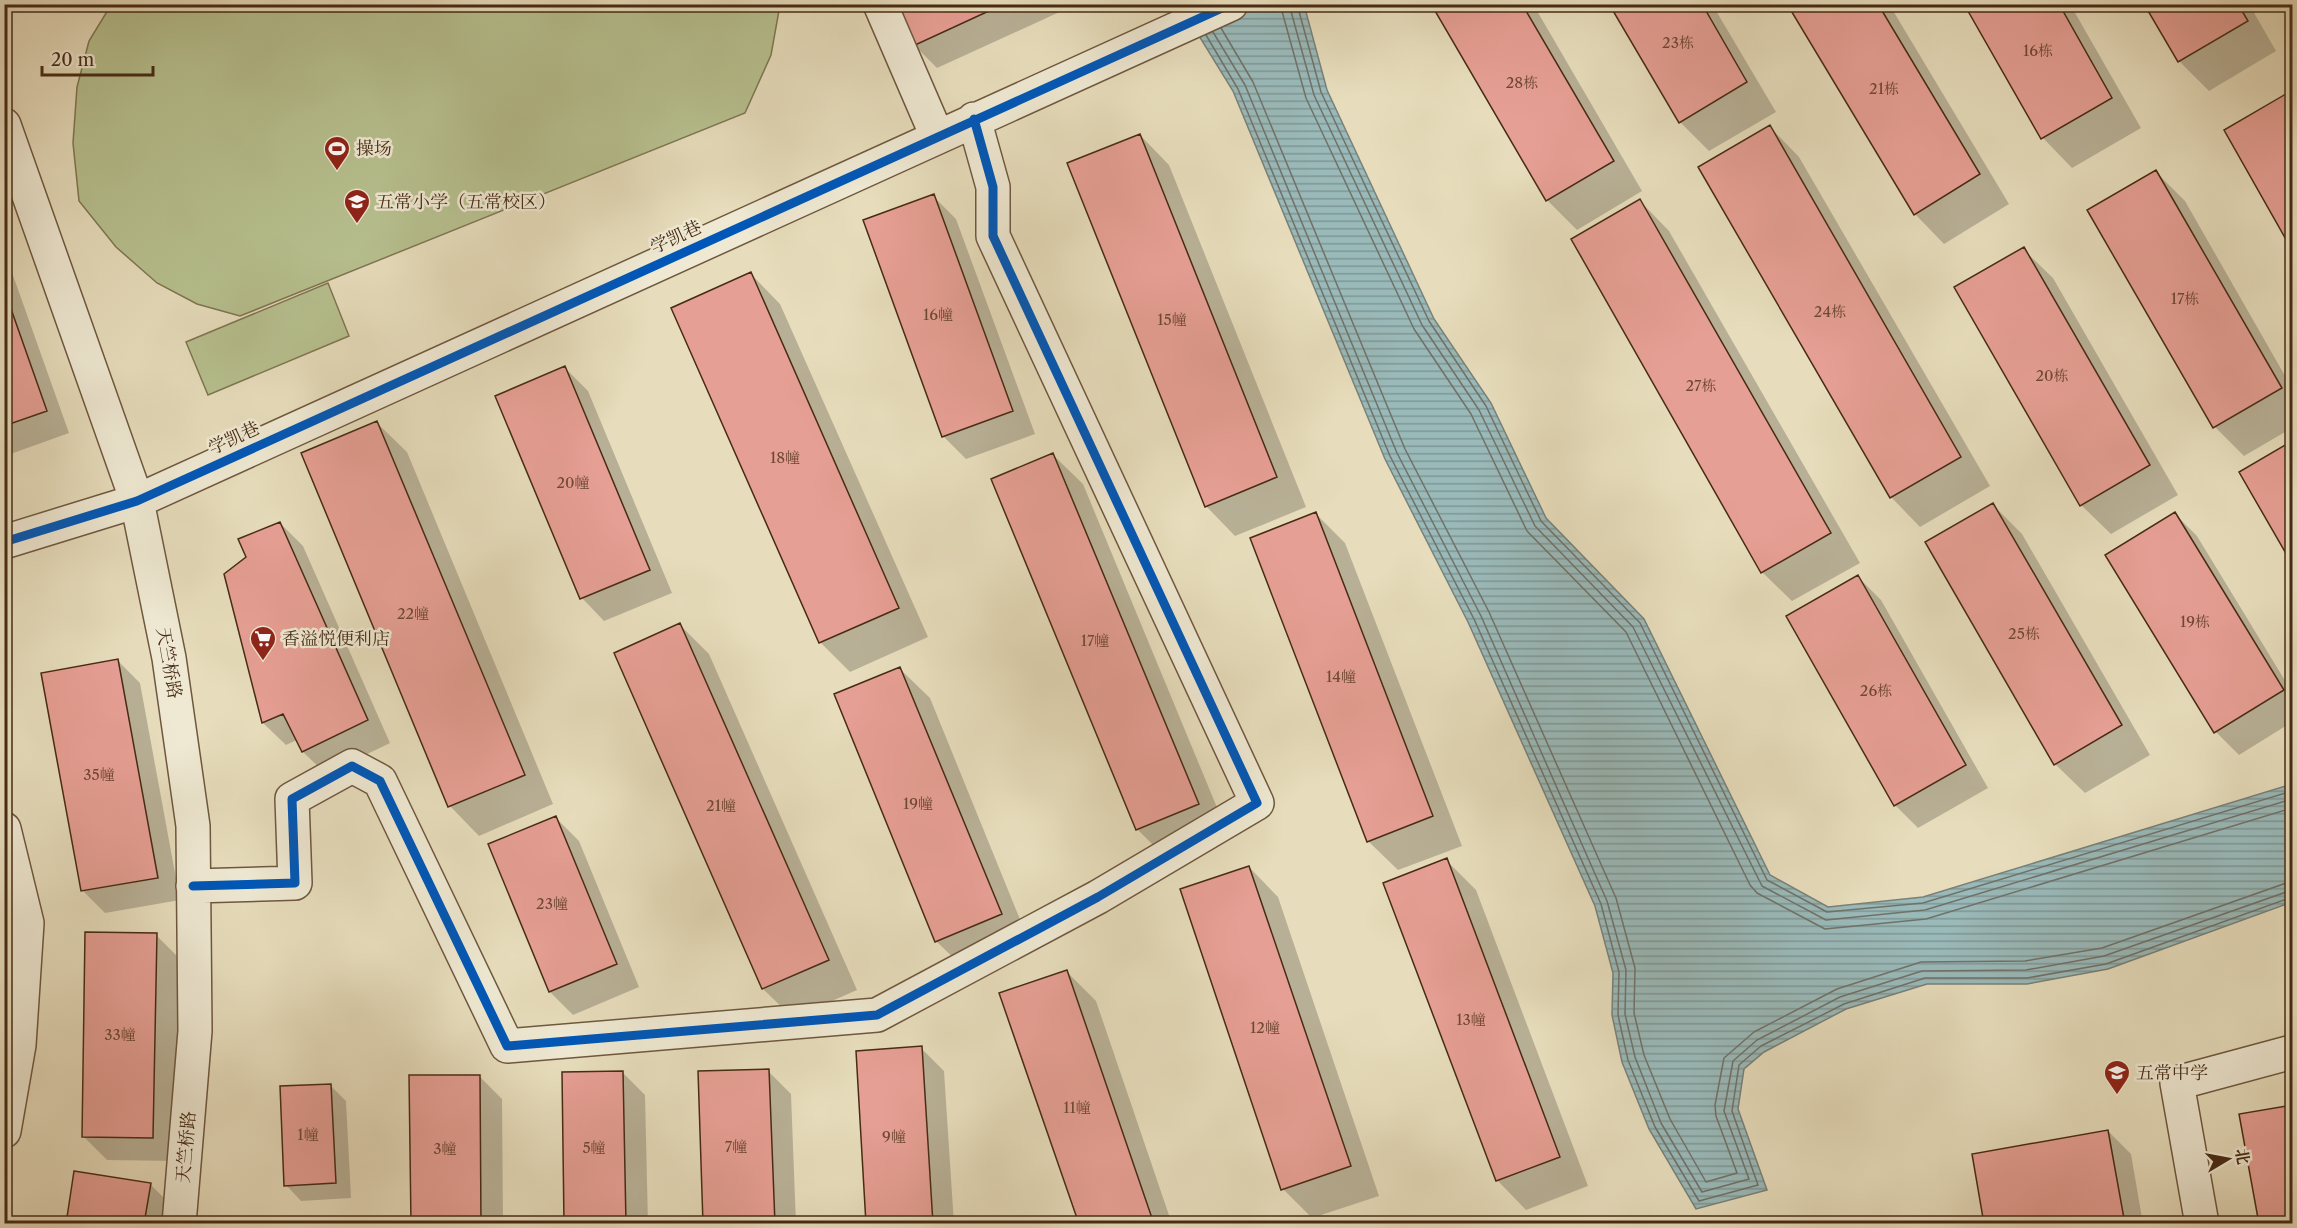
<svg xmlns="http://www.w3.org/2000/svg" width="2297" height="1228" viewBox="0 0 2297 1228" font-family="'Libre Caslon Text','Noto Serif SC',serif">
<defs>
<pattern id="water-rules" width="6" height="5" patternUnits="userSpaceOnUse" patternTransform="scale(1.5)"><rect width="6" height="5" fill="#9ababa"/><path d="M0 2.5h6" fill="none" stroke="#7f9796"/></pattern>
</defs>
<rect width="100%" height="100%" fill="#e7ddbc"/>
<filter id="stains"><feTurbulence type="fractalNoise" baseFrequency=".00333" numOctaves="4"/><feColorMatrix values="0 0 0 0 .2 0 0 0 0 .09 0 0 0 0 .02 0 0 0 .5 -.17"/></filter>
<radialGradient id="worn" r=".72"><stop offset=".6" stop-color="#630" stop-opacity="0"/><stop offset="1" stop-color="#630" stop-opacity=".3"/></radialGradient>
<!-- green -->
<path fill="#b7c08f" stroke="#7f7652" stroke-width="1.5" d="M111,5V4L780,5L771,55L745,113L240,316L197,304L157,283L116,247L79,201L73,143L77,87L89,41Z
M328,283L349,336L208,395L186,342Z"/>
<!-- water -->
<path fill="url(#water-rules)" stroke="#798178" stroke-width="1.5" d="M1180,5H1301L1306,12L1327,90L1434,319L1491,403L1546,518L1644,619L1770,875L1828,907L1923,897L2292,784V902L2108,969L2027,984H1927L1846,1009L1764,1052L1744,1069L1738,1109L1767,1190L1696,1209L1649,1129L1622,1062L1612,1015L1613,973L1595,906L1468,622L1385,459L1233,91Z"/>
<!-- shadow -->
<path fill="#0003" d="M897,4H1077L937,68L914,45Z
M1433,4H1533L1642,191L1577,230L1547,200Z
M1611,4H1712L1776,112L1709,151L1680,122Z
M1789,4H1889L2009,204L1944,244L1915,214Z
M1966,4H2070L2141,128L2072,168L2043,138Z
M2146,4H2249L2276,51L2209,91L2179,61Z
M2291,93L2292,95V247L2226,131Z
M1770,127L1799,157L1990,486L1920,527L1891,497Z
M1140,135L1169,165L1306,507L1235,536L1206,506Z
M2156,172L2185,201L2292,388V428L2244,456L2215,427Z
M933,196L956,219L1035,434L966,459L943,436Z
M1640,201L1669,231L1860,563L1792,601L1762,572Z
M2023,249L2053,278L2178,495L2111,534L2081,505Z
M4,250L69,433L5,456H4Z
M751,274L780,304L928,637L850,672L820,642L673,309Z
M565,368L588,391L672,593L604,621L582,598Z
M377,423L407,452L553,804L479,836L450,806Z
M2292,443V561L2241,473Z
M1053,455L1083,484L1228,834L1167,859L1137,829Z
M1993,505L2022,534L2150,755L2085,793L2055,764Z
M1316,514L1345,543L1462,846L1398,870L1368,841Z
M2175,514L2197,536L2292,692V722L2239,755L2216,732L2107,555Z
M280,523L303,546L390,743L326,774L303,752L297,740L286,745L263,723L248,558Z
M1858,577L1881,600L1988,788L1918,828L1895,805Z
M680,625L709,654L857,990L793,1018L763,989L616,653Z
M117,660L140,683L180,900L105,913L82,890Z
M900,669L930,698L1030,944L966,970L936,941Z
M556,818L579,841L639,987L573,1015L550,992L490,845Z
M1446,860L1476,890L1588,1186L1526,1210L1497,1180Z
M1249,867L1278,897L1379,1196L1312,1218L1283,1189Z
M156,935L179,958L176,1161L107,1160L84,1137Z
M1066,971L1096,1001L1172,1224H1081Z
M921,1048L944,1071L954,1224H868Z
M768,1071L791,1094L796,1224H705Z
M622,1072L645,1095L648,1224H566Z
M479,1076L502,1099L503,1224H412Z
M331,1086L346,1101L351,1198L301,1201L286,1185Z
M2292,1106V1224H2260L2241,1115Z
M2108,1131L2131,1154L2143,1224H1986Z
M150,1184L180,1214L178,1224H67Z"/>
<g fill="none" stroke-linecap="round" stroke-linejoin="round">
<!-- shore -->
<path stroke="#707268" stroke-width="1.5" d="M1280,4L1306,98L1414,329L1471,414L1527,531L1626,632L1750,885L1757,893L1825,929L1926,919L2292,808
M1289,4L1314,95L1422,325L1479,410L1535,526L1633,627L1762,886L1826,920L1925,910L2292,799
M1297,4L1321,92L1429,321L1486,406L1541,521L1640,623L1767,880L1827,912L1923,903L2292,791
M1221,28L1253,82L1405,449L1489,612L1616,898L1635,968L1634,1013L1644,1055L1670,1119L1706,1182L1737,1173L1716,1116L1715,1105L1724,1058L1754,1032L1837,989L1921,962L2025,961L2102,948L2292,881
M1213,32L1245,85L1397,453L1481,616L1607,901L1626,970L1625,1014L1635,1057L1661,1123L1702,1192L1749,1179L1724,1111L1733,1061L1757,1040L1840,997L1922,971L2026,970L2104,956L2292,890
M1206,35L1238,89L1390,456L1474,619L1601,904L1619,972L1618,1015L1628,1060L1655,1127L1699,1201L1758,1185L1732,1111L1739,1065L1761,1046L1844,1004L1925,978H2027L2106,964L2292,897"/>
</g>
<!-- building -->
<path fill="#e69f94" stroke="#472b15" stroke-width="1.5" d="M895,4H1004L913,46Z
M1431,4H1522L1614,161L1546,201Z
M1609,4H1702L1747,82L1679,123Z
M1787,4H1878L1980,174L1914,215Z
M1964,4H2059L2112,98L2041,139Z
M2144,4H2238L2248,21L2178,62Z
M2291,91L2292,93V250L2224,130Z
M1770,125L1961,457L1890,498L1698,167Z
M1140,134L1277,477L1205,507L1067,163Z
M2156,170L2282,388L2213,428L2087,210Z
M934,194L1013,411L942,437L863,220Z
M1640,199L1831,533L1761,573L1571,239Z
M2024,247L2150,465L2080,506L1954,287Z
M751,272L899,608L819,643L671,308Z
M4,289L47,411L4,426Z
M565,366L650,570L580,599L495,396Z
M377,421L525,775L448,807L301,453Z
M2292,441V564L2239,472Z
M1053,453L1199,804L1136,830L991,479Z
M1993,503L2122,725L2054,765L1925,542Z
M1316,512L1433,816L1367,842L1250,538Z
M2175,512L2284,690L2214,733L2105,555Z
M280,522L368,720L302,752L283,714L262,723L224,574L246,557L238,539Z
M1858,575L1966,765L1894,806L1786,616Z
M680,623L829,960L762,989L614,653Z
M118,659L158,878L81,891L41,673Z
M900,667L1002,914L935,942L834,694Z
M556,816L617,964L549,992L488,844Z
M1447,858L1560,1157L1496,1181L1383,883Z
M1249,866L1351,1166L1281,1190L1180,889Z
M85,932L157,933L153,1138L82,1137Z
M1067,970L1154,1224H1079L999,993Z
M922,1046L933,1224H866L856,1051Z
M769,1069L775,1224H703L698,1071Z
M623,1071L626,1224H564L562,1072Z
M409,1075H480L481,1224H411Z
M331,1084L336,1183L284,1186L280,1086Z
M2292,1105V1224H2259L2239,1114Z
M2108,1130L2125,1224H1984L1972,1154Z
M74,1171L151,1183L144,1224H66Z"/>
<g fill="none" stroke-linecap="round" stroke-linejoin="round">
<defs>
<path id="minor" d="M880,4L937,136
M4,125L137,501L169,658L193,826L195,1031L179,1224
M4,542L137,501L1231,4
M4,829L27,923L19,1045L4,1131
M193,886L295,883L292,799L352,766L380,781L507,1046L877,1015L1098,897L1257,803L993,236V187L974,119
M2202,1224L2177,1083L2292,1052"/>
</defs>
<!-- minor casing -->
<use href="#minor" stroke="#6f583f" stroke-width="36"/>
<!-- minor -->
<use href="#minor" stroke="#efe9d3" stroke-width="33"/>
<defs>
<path id="cycleway" d="M4,542L137,501L1231,4
M193,886L295,883L292,799L352,766L380,781L507,1046L877,1015L1098,897L1257,803L993,236V187L974,119"/>
</defs>
<!-- cycleway casing -->
<use href="#cycleway" stroke="#efe9d3" stroke-width="13"/>
<!-- cycleway -->
<use href="#cycleway" stroke="#0057b8" stroke-width="9"/>
</g>
<!-- icons -->
<defs>
<symbol id="stadium-pin" viewBox="-11 -11 22 30"><path d="M0 17L-7.5 6A9.5 9.5 0 1 1 7.5 6Z" fill="#8f2418" stroke="#efe9d3"/><path d="M0-5a6.5 5 0 1 0 0 10a6.5 5 0 1 0 0-10ZM-3.5-1.8h7v3.6h-7Z" fill="#fff"/></symbol>
<symbol id="school-pin" viewBox="-11 -11 22 30"><path d="M0 17L-7.5 6A9.5 9.5 0 1 1 7.5 6Z" fill="#8f2418" stroke="#efe9d3"/><path d="M0-5L7-2L0 1L-7-2ZM-4 1L0 2.5L4 1V4Q0 6-4 4Z" fill="#fff"/></symbol>
<symbol id="supermarket-pin" viewBox="-11 -11 22 30"><path d="M0 17L-7.5 6A9.5 9.5 0 1 1 7.5 6Z" fill="#8f2418" stroke="#efe9d3"/><path d="M-6-5.5h2.5l.6 2H6L4.5 2H-2.5L-4.4-4H-6ZM-1.5 3.2a1.3 1.3 0 1 0 .1 0ZM3 3.2a1.3 1.3 0 1 0 .1 0Z" fill="#fff"/></symbol>
</defs>
<g fill-rule="evenodd">
<use href="#stadium-pin" x="322" y="134" width="30" height="40"/>
<use href="#school-pin" x="342" y="187" width="30" height="40"/>
<use href="#supermarket-pin" x="248" y="624" width="30" height="40"/>
<use href="#school-pin" x="2102" y="1058" width="30" height="40"/>
</g>
<g text-anchor="middle" stroke-width="5" stroke-linejoin="round" paint-order="stroke">
<!-- number labels -->
<g font-size="15" fill="#6f4835">
<text x="1678" y="48">23栋</text>
<text x="2038" y="56">16栋</text>
<text x="1522" y="88">28栋</text>
<text x="1884" y="94">21栋</text>
<text x="2185" y="304">17栋</text>
<text x="1830" y="317">24栋</text>
<text x="938" y="320">16幢</text>
<text x="1172" y="325">15幢</text>
<text x="2052" y="381">20栋</text>
<text x="1701" y="391">27栋</text>
<text x="785" y="463">18幢</text>
<text x="573" y="488">20幢</text>
<text x="413" y="619">22幢</text>
<text x="2195" y="627">19栋</text>
<text x="2024" y="639">25栋</text>
<text x="1095" y="646">17幢</text>
<text x="1341" y="682">14幢</text>
<text x="1876" y="696">26栋</text>
<text x="99" y="780">35幢</text>
<text x="918" y="809">19幢</text>
<text x="721" y="811">21幢</text>
<text x="552" y="909">23幢</text>
<text x="1471" y="1025">13幢</text>
<text x="1265" y="1033">12幢</text>
<text x="120" y="1040">33幢</text>
<text x="1077" y="1113">11幢</text>
<text x="308" y="1140">1幢</text>
<text x="894" y="1142">9幢</text>
<text x="736" y="1152">7幢</text>
<text x="594" y="1153">5幢</text>
<text x="445" y="1154">3幢</text>
</g>
<!-- poi labels -->
<g font-size="18" fill="#472b15" stroke="#efe9d3" text-anchor="start">
<text x="356" y="155">操场</text>
<text x="376" y="208">五常小学（五常校区）</text>
<text x="282" y="645">香溢悦便利店</text>
<text x="2136" y="1079">五常中学</text>
</g>
<!-- street labels -->
<g font-size="18" fill="#472b15" stroke="#efe9d3">
<text transform="translate(676 237) rotate(-25)" y="6">学凯巷</text>
<text transform="translate(234 438) rotate(-25)" y="6">学凯巷</text>
<text transform="translate(169 663) rotate(80)" y="6">天竺桥路</text>
<text transform="translate(186 1147) rotate(-85)" y="6">天竺桥路</text>
</g>
</g>
<!-- margin -->
<rect width="2297" height="1228" fill="none" stroke="#e7ddbc" stroke-width="24"/>
<rect x="6" y="6" width="2285" height="1216" fill="none" stroke="#472b15" stroke-width="3"/>
<rect x="12" y="12" width="2273" height="1204" fill="none" stroke="#472b15" stroke-width="1.5"/>
<!-- north arrow -->
<g transform="translate(2228 1159) rotate(80)" stroke="#efe9d3" stroke-width="4.5" paint-order="stroke">
<path d="M0-4.5L10 22L0 15L-10 22Z" fill="#472b15"/>
<text y="-9" font-size="16" font-weight="bold" text-anchor="middle" fill="#472b15">北</text>
</g>
<!-- scale -->
<path d="M42 66v9h111v-9" fill="none" stroke="#472b15" stroke-width="3"/>
<text x="51" y="66" font-size="18" fill="#472b15" stroke="#efe9d3" stroke-width="4.5" paint-order="stroke">20 m</text>
<rect width="100%" height="100%" filter="url(#stains)"/>
<rect width="100%" height="100%" fill="url(#worn)"/>
</svg>
